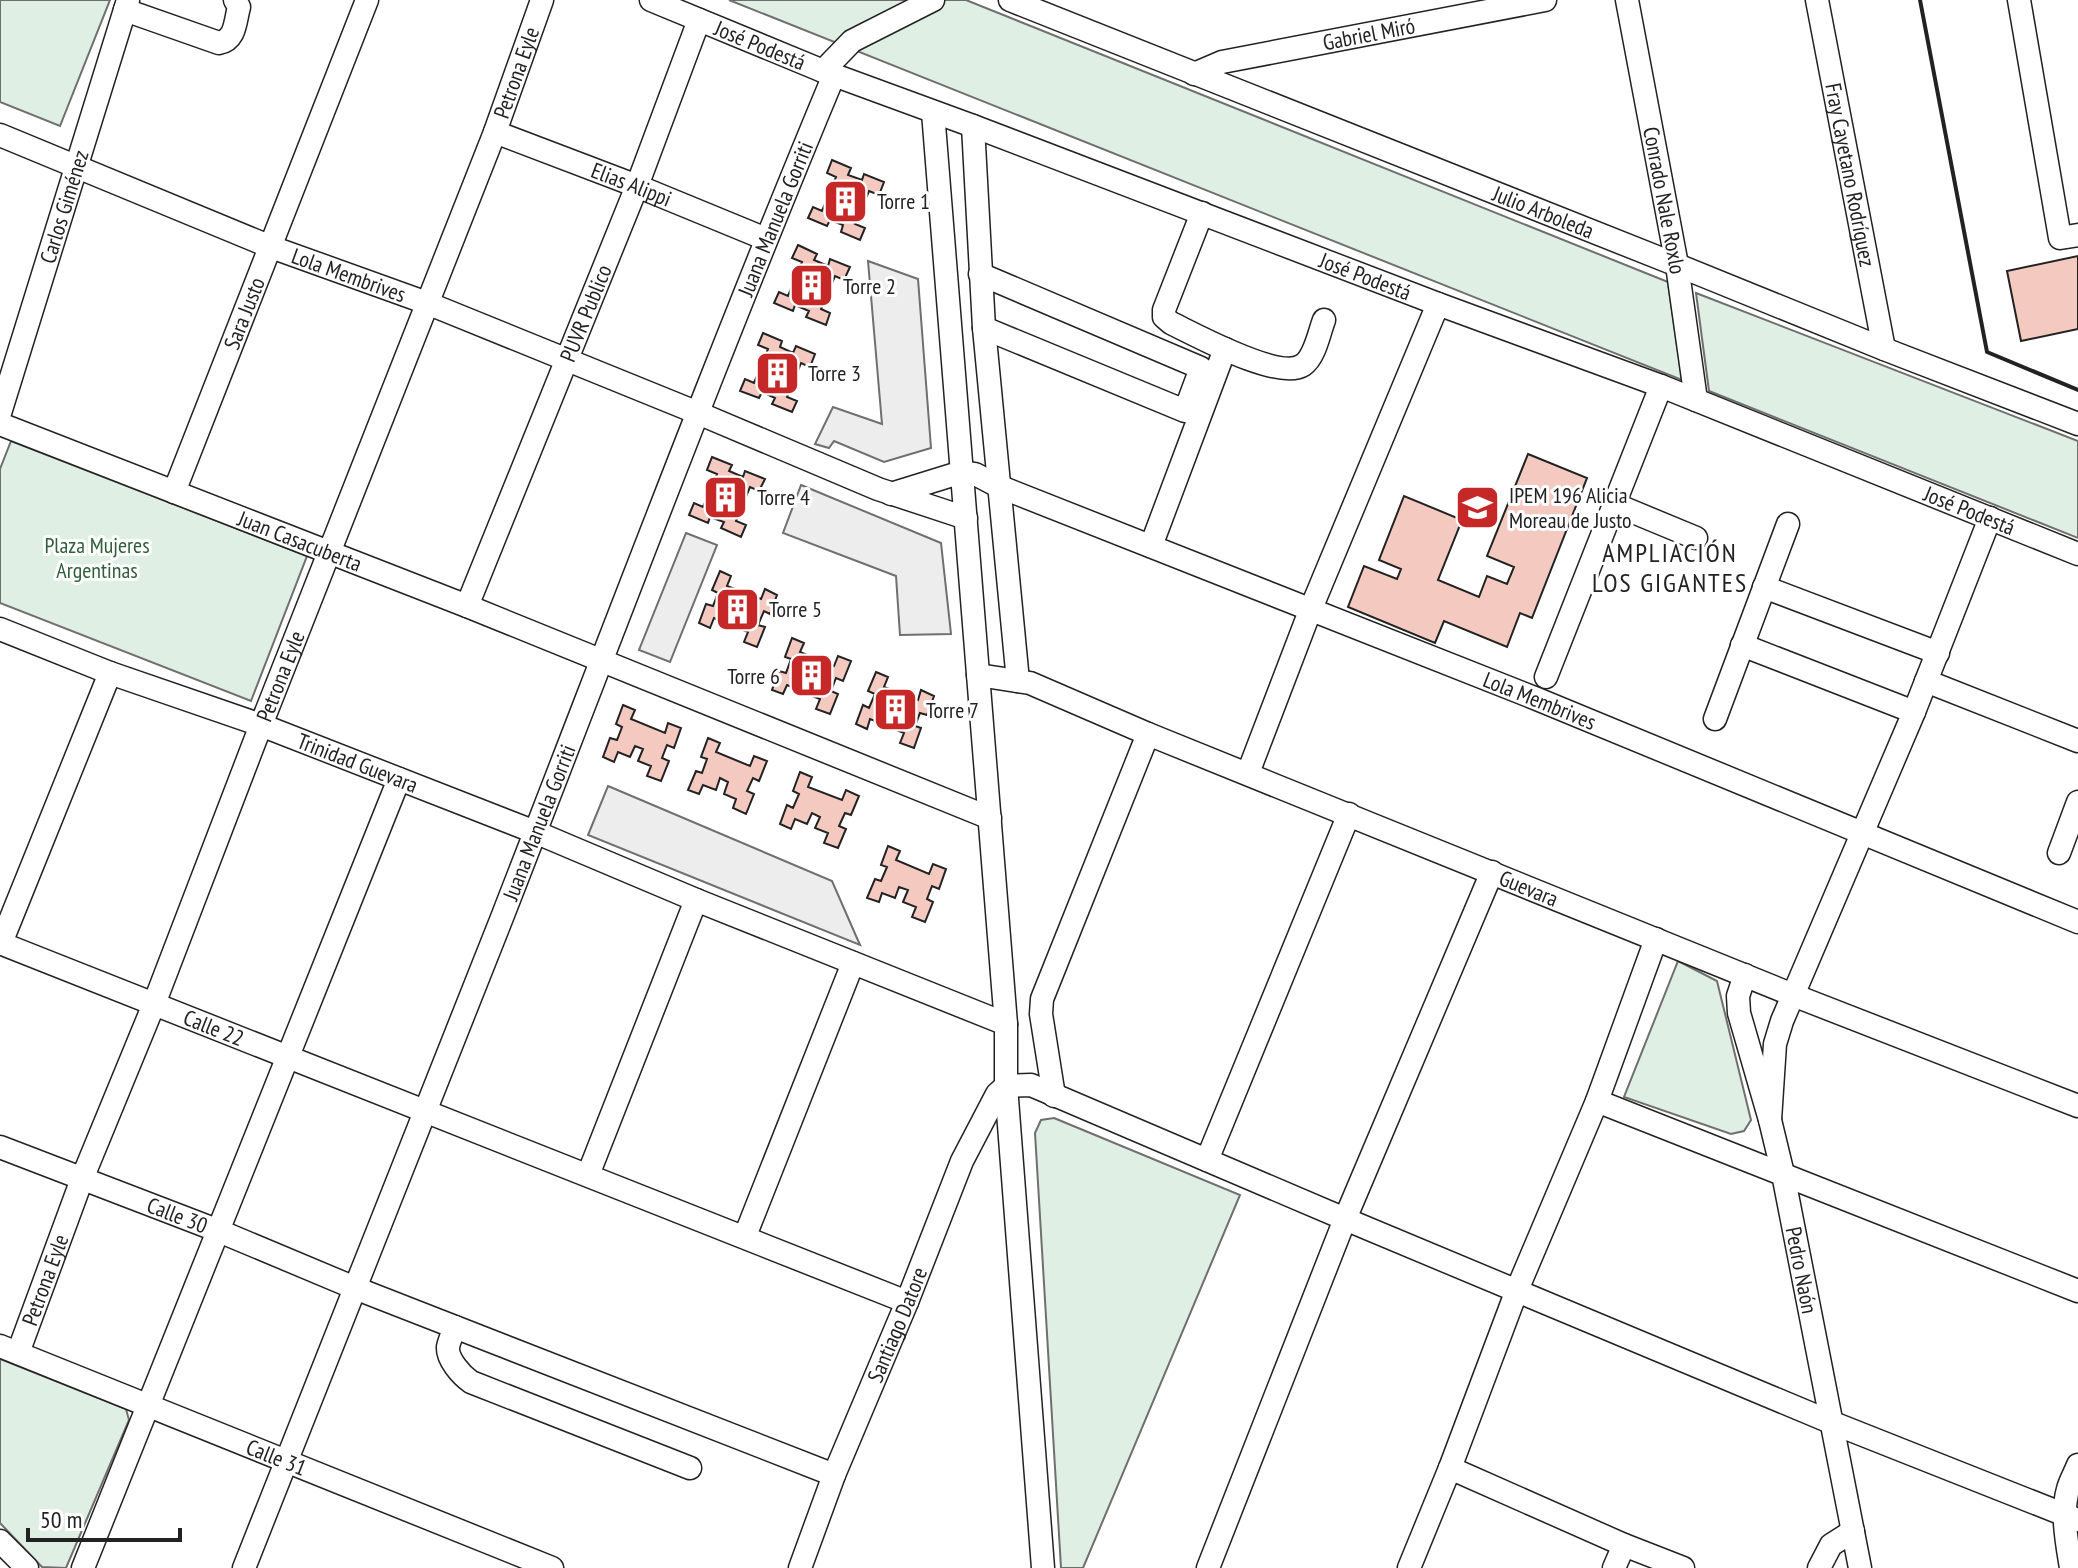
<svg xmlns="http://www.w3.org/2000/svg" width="2078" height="1568" viewBox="0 0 2078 1568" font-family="'PT Sans Narrow',sans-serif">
<rect width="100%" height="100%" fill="#fff"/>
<!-- green -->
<path fill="#e0efe3" stroke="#6f6f6f" stroke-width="2" d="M0,0H110L60,126L0,102Z
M729,0H966L1668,282L1682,380Z
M1696,293L2078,441V538L1709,391Z
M11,441L307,556L251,701L0,603V469Z
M1678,961L1717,981L1751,1120L1744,1131L1731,1134L1624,1097Z
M1054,1118L1240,1195L1083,1568H1061L1035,1133L1041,1120Z
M0,1359L126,1409L129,1420L66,1568L42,1567L0,1523Z"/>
<!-- parking -->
<path fill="#ededed" stroke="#6f6f6f" stroke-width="2" d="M868,261L918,279L931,448L884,462L834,441L829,448L815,444L833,407L882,424Z
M801,485L941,543L951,634L900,635L896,576L783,533Z
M686,533L717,545L670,662L639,650Z
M608,786L832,881L860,945L588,835Z"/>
<!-- building -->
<path fill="#f3c9c0" stroke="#222" stroke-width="2" d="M832,160L851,168L848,175L862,180L864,174L884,182L879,195L869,191L855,224L865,228L860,240L841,232L843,225L830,220L827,226L808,218L813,207L822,211L836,177L827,173Z
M798,245L817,254L814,260L828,266L830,259L850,267L844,280L835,276L821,309L830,313L826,325L806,317L809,311L795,305L793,311L774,303L779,292L788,296L802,262L792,258Z
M2078,256V329L2021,341L2007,271Z
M763,333L782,341L780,347L793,353L796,346L815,354L810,367L801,363L787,397L797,401L792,412L772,404L775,398L762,392L759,398L740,391L745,379L754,383L768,349L758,345Z
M1528,454L1587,478L1532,618L1520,613L1507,647L1444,621L1435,643L1348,607L1364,566L1397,579L1401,569L1379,560L1404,496L1462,520L1438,580L1479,597L1487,576L1507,584L1514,567L1487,556Z
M712,457L732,465L729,471L743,477L745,471L765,479L759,491L750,487L736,521L746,525L741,537L721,528L724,522L710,517L708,523L689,515L694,503L703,507L717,474L707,470Z
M720,571L731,576L727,586L761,599L765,589L777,595L770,614L764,611L758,625L765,627L757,647L744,642L748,632L714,618L710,628L699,623L706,604L713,606L718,593L712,590Z
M792,638L804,643L800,652L834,666L838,656L851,661L843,681L836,678L831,691L838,694L830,714L816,709L820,699L807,694L812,682L804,678L799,690L787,685L783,694L772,690L779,671L786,673L791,659L785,657Z
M876,672L888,677L884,687L918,700L921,690L934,696L927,715L920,713L915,726L921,728L914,748L900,743L904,733L891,728L896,716L888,713L883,724L870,719L867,729L856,724L863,705L869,708L875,694L868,691Z
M623,705L635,710L631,719L665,733L668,723L681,728L674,748L667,745L662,758L669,761L661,781L647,776L651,766L638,761L643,749L635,746L630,757L618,752L614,762L603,757L610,738L617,740L622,727L616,724Z
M708,738L720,743L716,752L750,766L754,756L767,761L759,781L753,778L747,791L754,794L746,814L733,808L736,799L724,794L728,782L720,778L716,790L703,785L699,794L688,790L696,771L702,773L707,759L701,757Z
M800,772L812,777L808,787L842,800L846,790L859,796L851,815L845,813L839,826L846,829L838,848L824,843L828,833L815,828L820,817L812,813L807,824L795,819L791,829L780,824L787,805L793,808L799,794L793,791Z
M888,846L900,851L896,860L929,874L933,864L946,869L939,889L932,886L927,899L933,902L925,922L912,917L916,907L903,902L908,890L899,887L895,898L882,893L879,902L867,898L875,879L881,881L887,867L881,865Z"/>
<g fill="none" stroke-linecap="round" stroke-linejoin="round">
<defs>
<g id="minor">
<path id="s1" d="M651,0L823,71L973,126L1438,304L1661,386L2078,554"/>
<path id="s2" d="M1010,0L1677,265L1884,349L2078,424"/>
<path id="s3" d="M1627,0L1677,265L1696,400"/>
<path id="s4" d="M1817,0L1884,349"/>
<path d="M2019,0L2060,238L2078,235"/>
<path d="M125,10L219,43C236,40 235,21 239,7L235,0"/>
<path d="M823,71L852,41L933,0"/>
<path id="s5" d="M1194,74L1222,62L1545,0"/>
<path d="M933,112L1006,1024V1086L1043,1568"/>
<path d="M973,126L984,328L1018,681"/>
<path id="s6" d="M495,132L637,186L766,239"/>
<path id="s7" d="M0,135L271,247L427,303L698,413L878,489L966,518"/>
<path d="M1202,213L1164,310V317L1171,323C1196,335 1279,381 1303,365C1315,357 1319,333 1324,320"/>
<path d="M980,274L1201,368L1185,411L984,328"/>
<path id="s8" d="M0,413L128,0"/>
<path id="s9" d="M0,424L467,606L990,818"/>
<path id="s10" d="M174,492L367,0"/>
<path id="s11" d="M891,494L962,472L975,474L998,486L1537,699L2078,922"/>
<path d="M1614,504L1696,538"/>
<path d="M1151,546L1225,349"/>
<path d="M1764,587L1938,653"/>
<path id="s12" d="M467,606L637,186L699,20"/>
<path id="s13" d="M0,629L110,673L261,725L535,832L696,900L1006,1024"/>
<path d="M1742,645L1914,712"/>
<path id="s14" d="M978,675L1030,683L1148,734L1793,995L2078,1106"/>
<path d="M1546,677L1661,386"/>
<path d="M1926,681L2078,741"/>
<path d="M1715,719L1788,524"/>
<path d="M1248,773L1310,611L1438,304"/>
<path d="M2059,853L2078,802"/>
<path id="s15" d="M0,943L907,1302"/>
<path d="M1,943L110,673"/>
<path id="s16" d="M1745,975L1738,996L1739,1013L1770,1120L1783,1174L1860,1568"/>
<path d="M1006,1086L1031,1085L1345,1219L1833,1423L2078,1520"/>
<path d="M1054,1096L1041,1014L1042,999L1148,734"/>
<path d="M1597,1101L2078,1291"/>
<path d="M1770,1120L1775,1044L1782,1021L1914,712L1990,518"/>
<path id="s17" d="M0,1147L219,1231L355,1288L834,1475"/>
<path d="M1207,1160L1349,814"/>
<path d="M588,1175L696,900"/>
<path d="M745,1236L853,963"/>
<path d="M455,1327C453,1333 449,1341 448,1347C447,1359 461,1375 471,1382L690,1468"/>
<path id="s18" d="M0,1346L552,1568"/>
<path id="s19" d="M18,1353L82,1179L154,1004L261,725L495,132L542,0"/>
<path d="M1450,1468L1624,1545L1683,1568"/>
<path d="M0,1541L27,1568"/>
<path d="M83,1568L399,779"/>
<path id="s20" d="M244,1568C329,1350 418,1133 503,915C612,635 718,353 834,75"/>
<path id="s21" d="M800,1568L834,1475L907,1302L962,1161L997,1094L1006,1086"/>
<path d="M1208,1568L1345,1219L1492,872"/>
<path d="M1409,1568L1450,1468L1517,1290L1597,1101L1656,939"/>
<path d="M1614,1568L1624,1545"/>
<path d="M1819,1568L1831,1545L1853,1531"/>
<path d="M2071,1568C2067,1543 2061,1514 2068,1489C2070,1481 2075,1473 2078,1465"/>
</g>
</defs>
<!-- minor casing -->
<use href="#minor" stroke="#222" stroke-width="25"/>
<!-- minor -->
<use href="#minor" stroke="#fff" stroke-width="22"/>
<!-- wall -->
<path stroke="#222" stroke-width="4" d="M1920,0L1987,352L2078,390"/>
</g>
<!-- icons -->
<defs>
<symbol id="building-square" viewBox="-11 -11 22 22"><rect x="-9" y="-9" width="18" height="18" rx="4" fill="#c62828" stroke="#fff"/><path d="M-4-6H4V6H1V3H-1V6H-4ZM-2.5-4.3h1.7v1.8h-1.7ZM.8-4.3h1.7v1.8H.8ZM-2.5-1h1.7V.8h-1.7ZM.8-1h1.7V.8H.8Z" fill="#fff"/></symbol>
<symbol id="school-square" viewBox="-11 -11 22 22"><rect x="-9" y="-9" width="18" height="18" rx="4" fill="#c62828" stroke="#fff"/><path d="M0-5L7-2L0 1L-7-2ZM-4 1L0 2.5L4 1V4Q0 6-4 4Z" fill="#fff"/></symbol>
</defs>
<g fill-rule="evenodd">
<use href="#building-square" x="820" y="176" width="51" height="51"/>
<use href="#building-square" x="786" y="260" width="51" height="51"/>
<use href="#building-square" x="752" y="348" width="51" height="51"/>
<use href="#building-square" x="700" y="472" width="51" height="51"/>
<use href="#school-square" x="1452" y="482" width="51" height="51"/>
<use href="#building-square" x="712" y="584" width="51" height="51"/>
<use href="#building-square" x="786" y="650" width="51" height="51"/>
<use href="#building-square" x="870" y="684" width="51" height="51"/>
</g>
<g text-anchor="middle" stroke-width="6" stroke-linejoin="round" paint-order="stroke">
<!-- street labels -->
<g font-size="22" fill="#222" stroke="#fff">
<text dy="8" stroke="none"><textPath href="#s5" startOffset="180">Gabriel Miró</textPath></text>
<text dy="8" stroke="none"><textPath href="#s1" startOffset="118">José Podestá</textPath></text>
<text dy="8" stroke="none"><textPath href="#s19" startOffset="1374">Petrona Eyle</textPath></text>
<text dy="8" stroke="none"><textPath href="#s4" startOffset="178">Fray Cayetano Rodríguez</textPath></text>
<text dy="8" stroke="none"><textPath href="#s6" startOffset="146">Elias Alippi</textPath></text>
<text dy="8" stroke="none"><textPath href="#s3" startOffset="204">Conrado Nale Roxlo</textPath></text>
<text dy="8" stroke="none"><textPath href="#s8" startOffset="216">Carlos Giménez</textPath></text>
<text dy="8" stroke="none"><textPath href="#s2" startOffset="574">Julio Arboleda</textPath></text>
<text dy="8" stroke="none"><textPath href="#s20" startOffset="1450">Juana Manuela Gorriti</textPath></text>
<text dy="8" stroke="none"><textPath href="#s7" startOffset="376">Lola Membrives</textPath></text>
<text dy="8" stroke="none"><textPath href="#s1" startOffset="766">José Podestá</textPath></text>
<text dy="8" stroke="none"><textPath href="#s10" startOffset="192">Sara Justo</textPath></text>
<text dy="8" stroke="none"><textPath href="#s12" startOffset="316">PUVR Publico</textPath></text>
<text dy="8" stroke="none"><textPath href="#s1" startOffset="1414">José Podestá</textPath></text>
<text dy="8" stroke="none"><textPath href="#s9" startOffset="322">Juan Casacuberta</textPath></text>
<text dy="8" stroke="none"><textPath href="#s19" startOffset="726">Petrona Eyle</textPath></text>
<text dy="8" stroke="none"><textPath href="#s11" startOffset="696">Lola Membrives</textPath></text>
<text dy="8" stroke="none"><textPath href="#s13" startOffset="382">Trinidad Guevara</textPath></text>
<text dy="8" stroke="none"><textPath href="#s20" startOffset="802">Juana Manuela Gorriti</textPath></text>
<text dy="8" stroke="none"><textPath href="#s14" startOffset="592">Guevara</textPath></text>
<text dy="8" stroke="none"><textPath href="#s15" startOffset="230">Calle 22</textPath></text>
<text dy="8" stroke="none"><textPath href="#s17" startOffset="190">Calle 30</textPath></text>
<text dy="8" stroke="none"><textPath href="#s16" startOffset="304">Pedro Naón</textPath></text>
<text dy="8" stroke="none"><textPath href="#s19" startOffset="78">Petrona Eyle</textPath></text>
<text dy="8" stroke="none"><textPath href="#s21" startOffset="262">Santiago Datore</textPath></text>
<text dy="8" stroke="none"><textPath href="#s18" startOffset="298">Calle 31</textPath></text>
</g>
<!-- poi labels -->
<g font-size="22" fill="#222" stroke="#fff" text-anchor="start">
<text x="877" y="209">Torre 1</text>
<text x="843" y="294">Torre 2</text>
<text x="808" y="381">Torre 3</text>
<text x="1509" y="503">IPEM 196 Alicia<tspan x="1509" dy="25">Moreau de Justo</tspan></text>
<text x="757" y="505">Torre 4</text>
<text x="769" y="617">Torre 5</text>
<text x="780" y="684" text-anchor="end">Torre 6</text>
<text x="926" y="718">Torre 7</text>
</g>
<!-- park labels -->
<g font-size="22" fill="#2f5e38" stroke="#fff">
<text x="97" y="553">Plaza Mujeres<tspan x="97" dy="25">Argentinas</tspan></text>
</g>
<!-- quarter labels -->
<g font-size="26" letter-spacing="2" fill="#222" stroke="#fff">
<text x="1670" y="562">AMPLIACIÓN<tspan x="1670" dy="30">LOS GIGANTES</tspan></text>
</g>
</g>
<!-- scale -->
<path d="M28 1528v12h152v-12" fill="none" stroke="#222222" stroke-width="4"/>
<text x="40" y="1528" font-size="24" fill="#222222" stroke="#ffffff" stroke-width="6" paint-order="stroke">50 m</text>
</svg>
